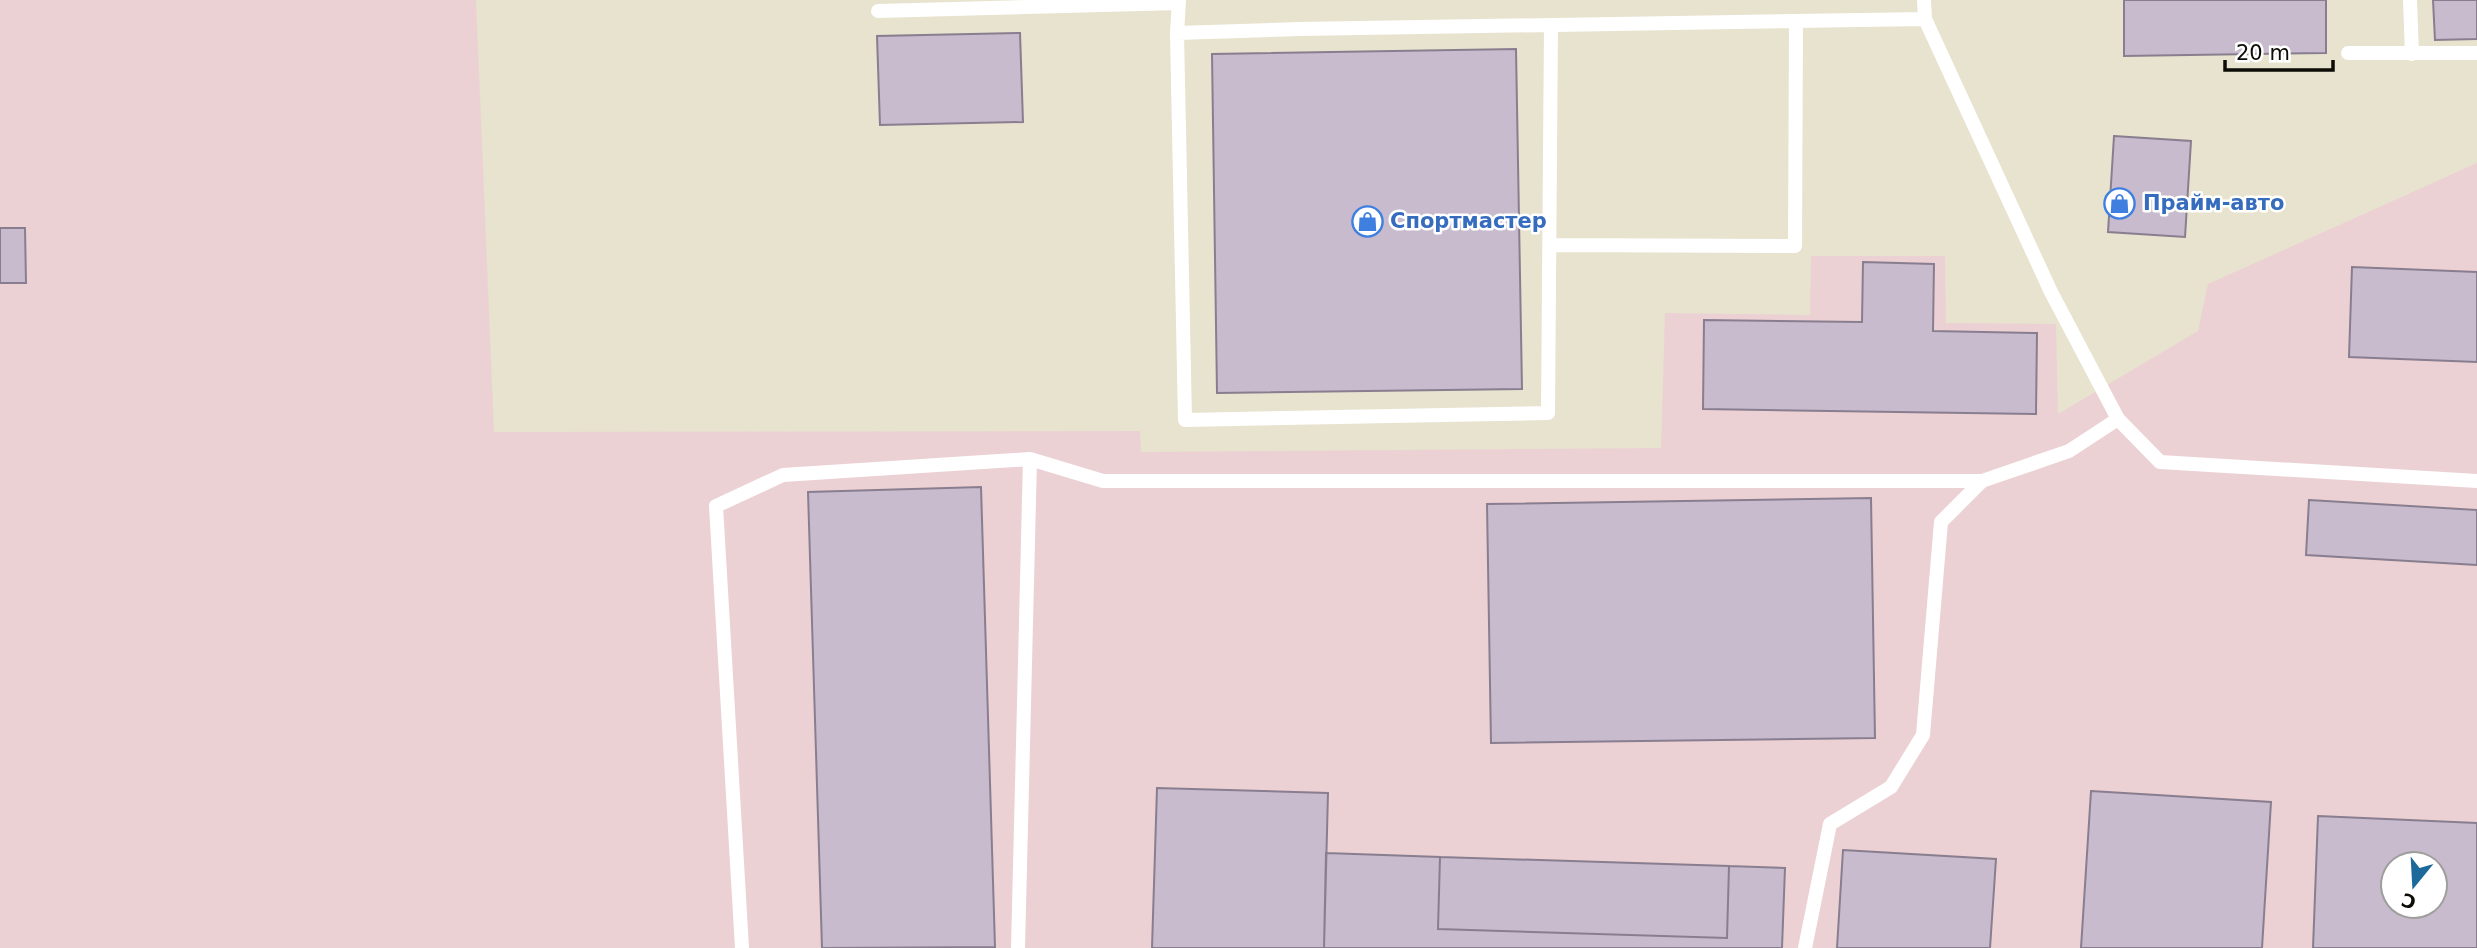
<svg xmlns="http://www.w3.org/2000/svg" width="2477" height="948" viewBox="0 0 2477 948" font-family="'DejaVu Sans',sans-serif">
<rect width="100%" height="100%" fill="#e7e3ce"/>
<!-- industrial -->
<path fill="#ecd1d4" fill-rule="evenodd" d="M0,0H476L494,432L1140,431L1141,452L1661,448L1665,313L1810,315L1811,256H1945L1946,323L2056,324L2058,414L2198,331L2208,284L2477,163V948H0ZM2393,864H2435V906H2393Z"/>
<!-- building -->
<path fill="#c7bbcd" stroke="#897e8f" stroke-width="2" fill-rule="evenodd" d="M2124,0H2326V53L2124,56Z
M2433,0H2477V39L2435,40Z
M1020,33L1023,122L880,125L877,36Z
M1516,49L1522,389L1217,393L1212,54Z
M2114,136L2191,141L2185,237L2108,232Z
M0,228H25L26,283H0Z
M1863,262L1934,264L1933,331L2037,333L2036,414L1703,409L1704,320L1862,322Z
M2352,267L2477,272V362L2349,357Z
M981,487L995,947L822,948L808,492Z
M1871,498L1875,738L1491,743L1487,504Z
M2309,500L2477,510V565L2306,555Z
M1157,788L1328,793L1324,948H1152Z
M2091,791L2271,802L2262,948H2081Z
M2318,816L2477,823V948H2313ZM2393,864H2435V906H2393Z
M1843,850L1996,859L1990,948H1837Z
M1326,853L1440,857L1438,929L1727,938L1729,866L1785,868L1782,948H1324Z
M1440,857L1729,866L1727,938L1438,929Z"/>
<g fill="none" stroke-linecap="round" stroke-linejoin="round">
<!-- service -->
<path stroke="#fff" stroke-width="14" d="M1179,0L1177,33L1299,29L1925,19
M1924,0L1925,19L2051,292L2118,419L2160,462L2477,481
M2410,0L2412,54
M878,11L1179,3
M1177,33L1185,420L1548,413L1551,25
M2348,53H2477
M1550,245L1795,246L1796,23
M742,948L716,506L783,475L1030,459L1103,481H1982
M1018,948L1030,459
M1805,948L1830,824L1891,787L1923,735L1941,522L1982,481L2069,451L2118,419"/>
</g>
<!-- icons -->
<defs>
<symbol id="shop-ring" viewBox="-11 -11 22 22"><circle r="9.5" fill="#fff" stroke="#3f7fe0" stroke-width="1.5"/><path d="M-5-2.5h2.3a2.7 3.5 0 0 1 5.4 0H5L5.5 6h-11ZM-1.5-2.5h3a1.5 2.3 0 0 0-3 0Z" fill="#3f7fe0"/></symbol>
</defs>
<g fill-rule="evenodd">
<use href="#shop-ring" x="2102" y="186" width="35" height="35"/>
<use href="#shop-ring" x="1350" y="204" width="35" height="35"/>
</g>
<g text-anchor="middle" stroke-width="5" stroke-linejoin="round" paint-order="stroke">
<!-- shop labels -->
<g font-size="21" font-weight="bold" fill="#366cbe" stroke="#fff" text-anchor="start">
<text x="2143" y="210">Прайм-авто</text>
<text x="1390" y="228">Спортмастер</text>
</g>
</g>
<!-- north arrow -->
<g transform="translate(2414 885) rotate(198)"><circle r="33" fill="#ffffff" stroke="#9e9e9b" stroke-width="2"/>
<path d="M0-5L12 26L0 18L-12 26Z" fill="#1c699b"/>
<text y="-10" font-size="19" font-weight="bold" text-anchor="middle" fill="#0d0c06">С</text>
</g>
<!-- scale -->
<path d="M2225 60v10h108v-10" fill="none" stroke="#0d0c06" stroke-width="3.5"/>
<text x="2236" y="60" font-size="21" fill="#0d0c06" stroke="#ffffff" stroke-width="5" paint-order="stroke">20 m</text>
</svg>
